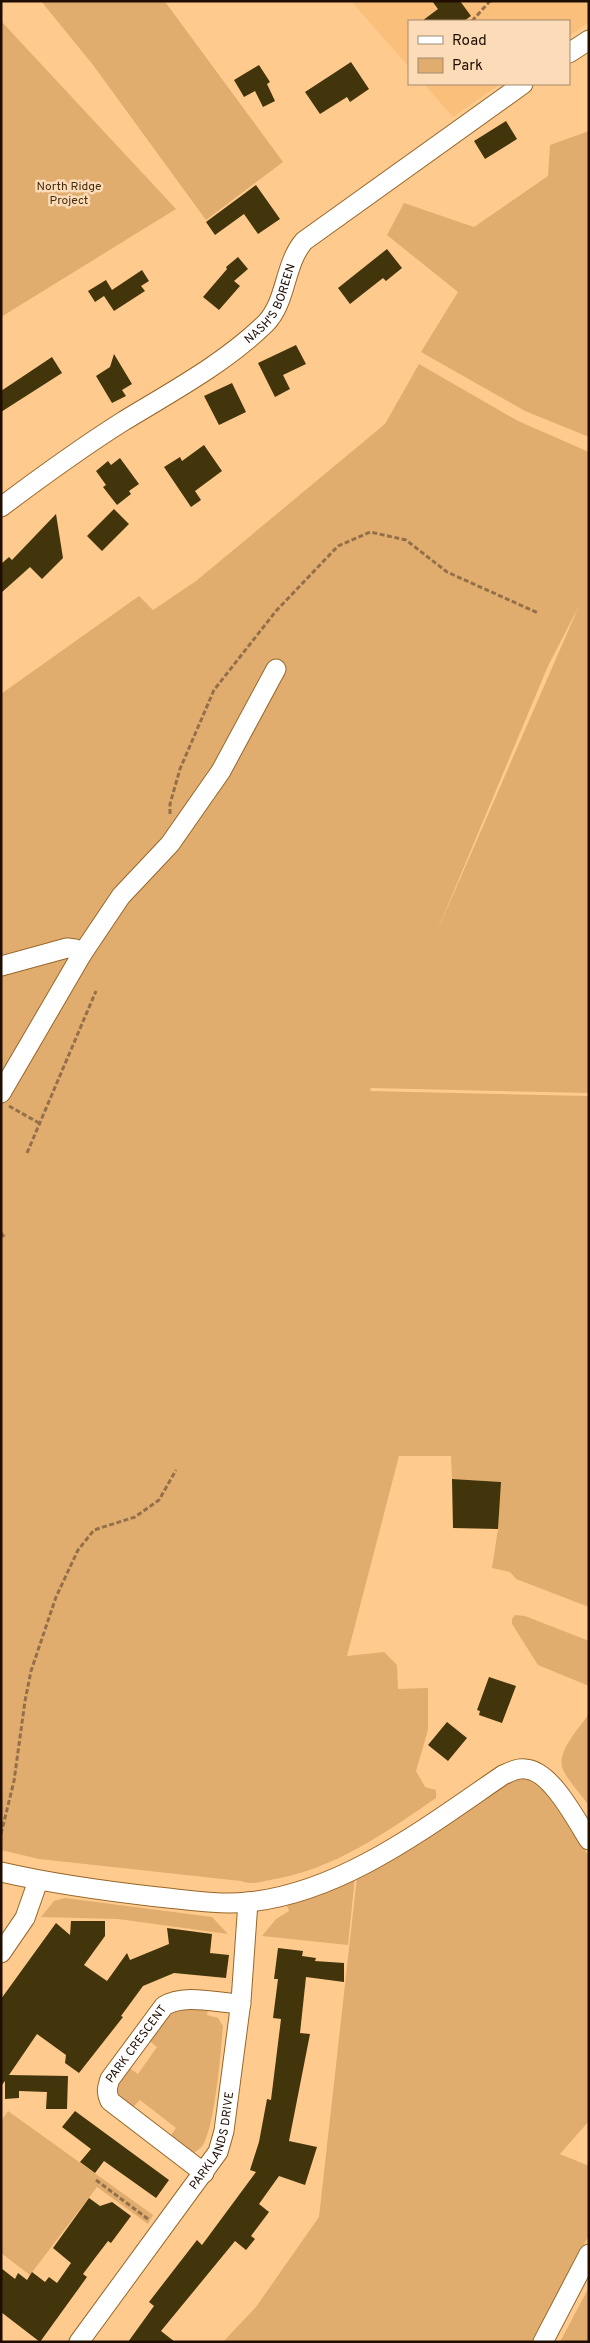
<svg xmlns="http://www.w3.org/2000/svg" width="590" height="2343" viewBox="0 0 590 2343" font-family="Overpass,sans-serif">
<rect width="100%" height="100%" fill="#ffca8d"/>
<!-- built -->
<path fill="#f9bf7b" d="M351,1H589V22L569,36V21H409V67Z
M424,84H500L453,117Z"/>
<!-- green -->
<path fill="#e1ad6f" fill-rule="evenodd" d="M41,1H167L166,3L283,162L206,220L93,65Z
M1,21L176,209L1,317Z
M589,131V437L525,411L421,352L458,292L387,235L404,203L474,227L548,176L550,145Z
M419,364L518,421L589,452V1093L371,1088L370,1091L589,1096V1607L516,1579L510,1572L492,1568L498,1529L500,1482L452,1479L451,1456H399L347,1656L384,1652L397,1665L398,1689L428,1688V1730L416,1771L425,1787L436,1790V1798C385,1833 333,1870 270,1880C260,1882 251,1885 241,1881L39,1859L1,1850V694L139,596L153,610L196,581L385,424ZM579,606L435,936L548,666Z
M515,1615L525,1616L589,1641V1686L538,1665L512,1624V1619Z
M589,1713V1806C581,1794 569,1782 563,1770C555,1752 581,1727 589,1713Z
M527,1778L547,1794L589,1856V2121L560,2154L589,2166V2235L533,2342H223L256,2307L319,2217L357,1877L394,1859L510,1782Z
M355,1877L348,1945L262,1936L276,1919L289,1911L287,1906Z
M65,1898L212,1917L228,1934L118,1919L41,1917L54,1901Z
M181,2008L208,2010L207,2015L218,2018L223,2026C221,2051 215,2123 204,2143C202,2148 198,2150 193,2153L169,2138L176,2128L140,2100L131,2109L119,2096L116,2087L128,2067L138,2074L157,2047L148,2040L168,2013Z
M8,2111L153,2215L148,2224L97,2187L30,2275L1,2253V2121Z
M589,2287V2342H560Z"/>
<!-- building -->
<path fill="#42350c" d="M432,1H460L471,16L464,21H422L438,9Z
M351,62L369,89L350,102L347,97L320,114L305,92Z
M259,65L270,82L267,84L275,101L263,107L255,91L244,97L234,80Z
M506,121L517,139L485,159L474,141Z
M256,185L280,219L258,234L244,214L215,235L206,222Z
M387,249L402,268L386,281L383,278L350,304L338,288Z
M238,257L248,269L234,281L240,286L219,310L203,297L227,269L226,267Z
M142,270L149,281L141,286L145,291L114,311L104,296L95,302L88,291L106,280L112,290Z
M296,345L306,364L283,375L290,389L275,397L258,363Z
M114,354L132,384L122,390L126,396L112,403L96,376L110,367Z
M52,357L62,373L1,412V391Z
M232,383L246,412L219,425L204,396Z
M204,445L222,471L195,491L201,500L191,507L164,467L180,457L182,461Z
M120,458L139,484L129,491L131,494L117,505L103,487L106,485L96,471L108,461L111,465Z
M114,509L129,524L102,551L87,536Z
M56,514L63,558L42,579L30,567L1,593V564L9,557L12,560Z
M452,1479L501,1482L498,1529L453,1528Z
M489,1677L516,1686L502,1723L479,1715L480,1711L477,1710Z
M447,1722L467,1738L448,1761L428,1745Z
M71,1921H105V1936L84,1965L107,1981L127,1953L130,1960L169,1944L167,1928L212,1934L210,1953L229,1955L226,1978L174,1973L143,1986L121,2016L123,2017L79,2073L65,2063L66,2055L37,2034L9,2075L68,2076L67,2109H46L47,2092L19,2091V2098L5,2099V2081L1,2086V1999L56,1923L70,1935Z
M278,1948L303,1951L302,1956L316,1958L315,1961L344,1963V1982L306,1977L300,2033L310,2034L289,2141L317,2147L305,2185L279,2176L259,2204L269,2212L251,2236L255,2239L246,2250L235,2241L161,2331L175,2342H128L154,2306L149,2302L197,2240L202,2245L256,2172L250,2170L259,2142L267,2099L271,2100L281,2019L273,2018L278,1979H274Z
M75,2111L169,2180L156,2198L104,2161L95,2173L80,2162L91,2149L62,2127Z
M89,2198L100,2206L112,2202L131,2216L111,2243L108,2241L95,2258L83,2274L87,2277L40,2342L1,2312V2268L15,2279L18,2273L27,2280L32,2272L45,2282L49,2277L57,2283L71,2263L53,2248Z"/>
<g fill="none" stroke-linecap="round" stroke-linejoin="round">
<defs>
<g id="minor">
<path d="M569,53L589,40"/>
<path id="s1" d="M1,507C41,477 81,448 122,422C171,392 224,364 266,323C287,301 284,264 304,241L523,84"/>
<path d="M1,966L67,948L75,949L82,954"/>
<path d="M1,1093L82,954L121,896L170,844L221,771L276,669"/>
<path d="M1,1872C53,1884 105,1891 158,1897C188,1900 219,1905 248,1902C342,1893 428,1826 503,1775C510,1772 517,1768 525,1769C551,1770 576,1820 589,1840"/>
<path d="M1,1953L25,1918L38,1881"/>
<path id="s2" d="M204,2173L110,2101C106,2092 107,2088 110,2079L164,2006C184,1993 217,2003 241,2004"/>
<path id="s3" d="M79,2342L218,2152L224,2131L241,2001L248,1902"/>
<path d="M543,2342L589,2254"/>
</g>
</defs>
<!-- minor casing -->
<use href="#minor" stroke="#976729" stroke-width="21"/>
<!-- path -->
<path stroke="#94704a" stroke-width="3" stroke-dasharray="5 2.5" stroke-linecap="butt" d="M472,21L490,1
M170,814V804L180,769L214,690L276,611L338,546L370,532L406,540L447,572L538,613
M9,1106L39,1123
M27,1153L96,991
M1,1233L5,1238
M1,1834L14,1781L25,1701L31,1671L56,1597L78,1550L94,1530L135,1517L159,1500L176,1470
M96,2180L148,2219"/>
<!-- minor -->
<use href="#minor" stroke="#fff" stroke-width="19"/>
</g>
<g text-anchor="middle" stroke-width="5" stroke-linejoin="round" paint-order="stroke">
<!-- park labels -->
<g font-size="12" fill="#452d0f" stroke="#fcdcb8">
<text x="69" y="190">North Ridge<tspan x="69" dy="14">Project</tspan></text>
</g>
<!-- street labels -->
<g font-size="12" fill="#1f0d00" stroke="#fcdcb8">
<text dy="4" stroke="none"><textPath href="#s1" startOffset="342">NASH'S BOREEN</textPath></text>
<text dy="4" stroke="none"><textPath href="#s2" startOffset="185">PARK CRESCENT</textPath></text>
<text dy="4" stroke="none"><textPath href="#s3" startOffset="244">PARKLANDS DRIVE</textPath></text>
</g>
</g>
<!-- border -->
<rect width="590" height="2343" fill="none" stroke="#1f0d00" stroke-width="5"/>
<!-- legend -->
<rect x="408" y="20" width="162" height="65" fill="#fcdcb8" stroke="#a4896e"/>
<rect x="418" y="36" width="25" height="8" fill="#ffffff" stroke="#a4896e"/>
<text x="452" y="45" font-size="15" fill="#1f0d00">Road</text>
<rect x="418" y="58" width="25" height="15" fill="#e1ad6f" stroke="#a4896e"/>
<text x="452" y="70" font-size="15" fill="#1f0d00">Park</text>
</svg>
